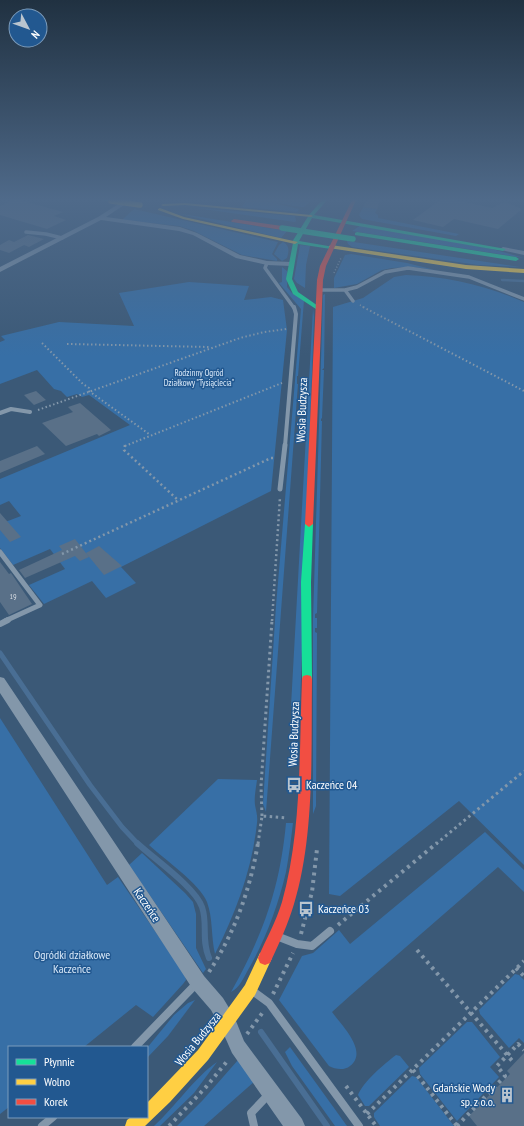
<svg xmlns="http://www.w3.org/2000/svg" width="524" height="1126" viewBox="0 0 524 1126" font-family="'PT Sans Narrow',sans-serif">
<rect width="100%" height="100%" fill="#3b5977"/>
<!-- green -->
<path fill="#376fa6" d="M262,198H315L304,207H301L259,200Z
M368,198L364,207L377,209L375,213L378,215V218L459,234L456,236L362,219L359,215Z
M247,199L265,201L299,209L297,212L242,207Z
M196,208L295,216L296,221L295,222Z
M134,209L278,242L272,254L277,259V261L242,255L194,231L179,226L122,220Z
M176,213L287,231L281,238Z
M361,225L492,249L524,258L352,231Z
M347,241L520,267L478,265L352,247L348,244Z
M283,242C290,246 289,251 287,258L282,261L274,254L279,245Z
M300,245L310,246L306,265L305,288L297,283L294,279Z
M345,255L351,254L407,263L435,270L412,267L392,268L382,270L357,284L334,288V278Z
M282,267L287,271V287L292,293L304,300L298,376H297V384H298L266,812L263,804L276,606L301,309L279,283L282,282Z
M406,275C446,276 488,286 524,302V865L459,801L340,896L329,894L333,307L363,298L394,277Z
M189,282L249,286L244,300L271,297L283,300L287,330L271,491L121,567L136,583L106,598L92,581L44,604L29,585L65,569L50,549L13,565L0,548V524L21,516L9,501L0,505V479L130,425L89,395L82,397L77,394L67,397L61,391L54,389L37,370L0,384V342L5,340L1,336L59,322L134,326L119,293Z
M325,294L324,368L322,370H324L322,418L321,419V421H322L317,613L315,614V618H317V628H315V632L317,633L316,806L313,814V619L323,295Z
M313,309L314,317L300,706H291Z
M0,718L107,885L118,877L185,975L186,980L183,984L153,1017L136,1005L84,1047H9V1107L0,1114Z
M218,779L257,780C256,788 254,797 255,805C256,811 258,816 257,823C252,870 236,912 215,954C211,937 213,918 207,902C200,884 164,859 149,845Z
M286,823H293C291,839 289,856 286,872C278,906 265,941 248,970C243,979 240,987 231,992C263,935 280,888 286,823Z
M485,832L524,870V892L498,867L352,994L332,1012C341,1025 369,1051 350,1066C344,1071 335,1069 329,1066L279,1000L302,956L313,953L339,930L350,944Z
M142,853L185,893L193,902L196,914V948L206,969L203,973L129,865Z
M515,974L519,975L524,980V1043L519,1038L509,1048L480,1014L479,1010Z
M195,1000L168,1036L147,1058V1048L174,1015L188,1003Z
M467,1022H472L500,1057L490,1067L499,1077L457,1121L420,1074L419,1068Z
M290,1047L347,1126H335L292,1066L285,1052Z
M396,1055L400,1056L409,1067L369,1106H365L358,1095C363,1082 384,1064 396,1055Z
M238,1060L255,1081L204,1126H177L202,1101Z
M217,1062L194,1093L160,1126H154C175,1107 195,1077 217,1062Z
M412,1076L416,1077L454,1126H380L374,1117V1113Z"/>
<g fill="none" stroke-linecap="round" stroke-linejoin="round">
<!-- stream-far2 -->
<path stroke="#496e94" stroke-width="2.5" d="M502,280L524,281"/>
<!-- stream-far1 -->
<path stroke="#496e94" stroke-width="5" d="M0,653L90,785L122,827L138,844"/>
<!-- stream -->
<path stroke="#496e94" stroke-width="6" d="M137,843C154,859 195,887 202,907C208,924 201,939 209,958
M261,1032L327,1126"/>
</g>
<!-- building -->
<path fill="#597088" d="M369,198H381L377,209L363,207Z
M447,198L492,208L505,202L522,209L498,229L454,219L443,227L413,220L440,200H444Z
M16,199L63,212L54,216L66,220L47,229L0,215V206Z
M28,235L44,239L29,247L24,245L9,253L0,250V245L9,240L14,242Z
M36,391L46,400L34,405L24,395Z
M80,403L111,430L99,436L97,434L66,446L42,423L73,412L68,407Z
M37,446L45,454L0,473V461Z
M0,513L21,537L10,542L0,530Z
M75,539L89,557L80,561L75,556L25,578L19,570L62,550L59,546Z
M99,546L122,566L104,575L86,553Z
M0,562L9,574L11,573L32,604L9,615L0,602Z
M524,1053V1126H477L469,1116L510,1074L507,1071Z"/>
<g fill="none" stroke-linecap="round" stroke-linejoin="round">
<!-- path-far4 -->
<path stroke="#8397aa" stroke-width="1.5" stroke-dasharray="1 2" stroke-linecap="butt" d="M240,198L258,200
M334,273L341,258
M360,305L365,308"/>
<!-- path-far3 -->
<path stroke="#8397aa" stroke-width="2" stroke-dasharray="1.5 2.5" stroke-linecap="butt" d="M363,307L524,391
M42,343L83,384L89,388V391L149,434
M67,344L210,347
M38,410L240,338L264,332L287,329
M125,446L282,383"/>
<!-- path-far2 -->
<path stroke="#8397aa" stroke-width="2.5" stroke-dasharray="2 3" stroke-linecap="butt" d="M125,445L124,450L179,501
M62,554L271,458H276
M272,621L280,497"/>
<!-- path-far1 -->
<path stroke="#8397aa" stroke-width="3" stroke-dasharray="2.5 3.5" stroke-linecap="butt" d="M262,816L261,786L272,620
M258,844L262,816L287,818
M436,844L524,771"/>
<!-- path -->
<path stroke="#8397aa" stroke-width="4" stroke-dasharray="3 4.5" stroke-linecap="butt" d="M338,925L437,843
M301,934L312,892L317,849
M417,950L514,1063
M516,968L524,976
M209,972C235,932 250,890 258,843
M273,994L293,953
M247,1034L263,1012
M413,1070L457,1126
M346,1086L376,1126
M367,1114L524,961
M169,1126L206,1087L229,1059
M457,1126L505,1076L497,1066L518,1044L524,1050"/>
<!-- lane-far4 -->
<path stroke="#8397aa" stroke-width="3.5" d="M26,232L46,234L62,238
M267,263L265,268L294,308
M319,290H345L357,287L385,272L408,268L469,277L524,299
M345,290L353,301"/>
<!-- lane-far3 -->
<path stroke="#8397aa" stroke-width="4" d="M0,413L11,409L30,412
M285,446L296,314L294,307"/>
<!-- lane-far2 -->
<path stroke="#8397aa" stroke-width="5" d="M280,489L285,445
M0,552L40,605L5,621"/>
<!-- lane-far1 -->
<path stroke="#8397aa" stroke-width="6" d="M0,624L8,620"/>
<!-- lane -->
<path stroke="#8397aa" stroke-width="8" d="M279,937L297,944L312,946L330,931
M254,992L269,1003L359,1126
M135,1047L196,984
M42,1126L53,1117
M254,1126L251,1113L269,1094"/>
<!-- street -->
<path fill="#8397aa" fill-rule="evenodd" d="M128,198L130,199V201L106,217L180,227L197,233L240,255L267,261L291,262L294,264L291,266L267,265L236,258L193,235L179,231L101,220L0,272V267L98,217Z
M503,247L524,251V255L501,250L500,249Z
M0,677L4,678L204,976L223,998L234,1016L244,1041L302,1119L305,1126H283L232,1053L221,1028L211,1010L192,988L0,693Z"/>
<!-- fast -->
<path fill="#16e098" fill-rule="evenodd" d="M91,198H103L113,201L111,202Z
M324,198H329L314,215L506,249L503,251L312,218L299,241L334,247L331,249L298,244L292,279L298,292L321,308L316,309L293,294L286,279L293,243L292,242L309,215Z
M357,232L516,257L519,259L516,261L355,235V233Z
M309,521L313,524L311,582L312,679L311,682L307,683L303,682L302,679L301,582L305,524Z"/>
<!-- slow -->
<path fill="#ffcf43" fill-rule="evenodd" d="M185,203L311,215L313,216L311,217L185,205L163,206L161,205L163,204Z
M160,208L184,217L298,242L295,244L183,219L158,210V209Z
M331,245L466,265L524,269V273L466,269L329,248V246Z
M265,951L270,953L272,958L255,995L208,1060L170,1102L145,1126H125L127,1120L131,1117H147V1103L198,1050L245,985L260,953Z"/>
<!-- jam -->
<path fill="#f24e42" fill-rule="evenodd" d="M353,198H357L326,266L323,280L313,524L309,527L305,524L317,280L320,266Z
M234,219L282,226L285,228L282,230L232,222L231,221Z
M307,675L311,676L312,679C311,750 315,835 294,904C288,924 279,944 270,963L265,965L260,963L258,958C266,939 276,922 282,902C302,830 299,753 302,679L303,676Z"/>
<!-- fast-bridge -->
<path stroke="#16e098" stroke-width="5.5" d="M282,228L353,239"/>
<!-- slow-bridge -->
<path stroke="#ffcf43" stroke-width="5.5" d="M111,201L140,205"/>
</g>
<!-- sky -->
<linearGradient id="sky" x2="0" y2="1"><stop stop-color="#203141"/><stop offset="0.56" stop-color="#4f6a8a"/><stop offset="1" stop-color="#4f6a8a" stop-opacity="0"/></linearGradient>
<rect width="524" height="356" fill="url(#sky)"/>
<!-- icons -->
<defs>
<symbol id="bus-bare" viewBox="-9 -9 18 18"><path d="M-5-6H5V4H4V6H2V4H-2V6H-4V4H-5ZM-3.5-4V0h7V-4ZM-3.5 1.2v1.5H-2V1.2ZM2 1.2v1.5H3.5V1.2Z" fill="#bac5cf" stroke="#225890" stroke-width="2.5" paint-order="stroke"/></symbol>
<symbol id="building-bare" viewBox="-9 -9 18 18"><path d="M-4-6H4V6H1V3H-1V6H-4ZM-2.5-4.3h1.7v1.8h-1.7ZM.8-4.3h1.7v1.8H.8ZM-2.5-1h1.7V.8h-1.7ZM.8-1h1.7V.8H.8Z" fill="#bac5cf" stroke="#225890" stroke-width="2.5" paint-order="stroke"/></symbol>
</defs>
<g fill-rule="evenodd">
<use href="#bus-bare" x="283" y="774" width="22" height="22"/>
<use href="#bus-bare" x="295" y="898" width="22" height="22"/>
<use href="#building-bare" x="496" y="1084" width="22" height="22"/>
</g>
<g text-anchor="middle" stroke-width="3" stroke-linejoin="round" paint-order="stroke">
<!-- number labels -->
<g font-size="8" fill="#d6dbe1">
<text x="13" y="599">19</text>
</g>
<!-- far-park labels -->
<g font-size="9" fill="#d9e9f9" stroke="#225890">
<text x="199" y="376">Rodzinny Ogród<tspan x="199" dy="10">Działkowy "Tysiąclecia"</tspan></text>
</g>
<!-- near-street labels -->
<g font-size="12" fill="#fff" stroke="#225890">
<text transform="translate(302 410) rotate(-88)" y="4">Wosia Budzysza</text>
<text transform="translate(294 734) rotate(-88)" y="4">Wosia Budzysza</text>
<text transform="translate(147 905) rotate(56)" y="4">Kaczeńce</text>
<text transform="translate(198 1039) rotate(-51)" y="4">Wosia Budzysza</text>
</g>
<!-- near-poi labels -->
<g font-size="12" fill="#fff" stroke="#225890" text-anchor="start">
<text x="306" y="789">Kaczeńce 04</text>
<text x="318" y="913">Kaczeńce 03</text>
<text x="495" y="1092" text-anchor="end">Gdańskie Wody<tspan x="495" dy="14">sp. z o.o.</tspan></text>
</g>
<!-- near-park labels -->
<g font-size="12" fill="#d9e9f9" stroke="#225890">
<text x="72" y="959">Ogródki działkowe<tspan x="72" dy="14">Kaczeńce</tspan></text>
</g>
</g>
<!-- legend -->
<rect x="8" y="1046" width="140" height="72" fill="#225890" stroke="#7a9bbc"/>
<rect x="16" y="1059" width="20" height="6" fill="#16e098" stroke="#7a9bbc"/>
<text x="44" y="1066" font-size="12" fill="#ffffff">Płynnie</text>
<rect x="16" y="1079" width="20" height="6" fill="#ffcf43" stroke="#7a9bbc"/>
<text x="44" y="1086" font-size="12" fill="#ffffff">Wolno</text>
<rect x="16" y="1099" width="20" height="6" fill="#f24e42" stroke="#7a9bbc"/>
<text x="44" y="1106" font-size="12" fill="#ffffff">Korek</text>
<!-- north arrow -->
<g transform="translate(28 28) rotate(131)"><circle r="19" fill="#225890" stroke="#7a9bbc"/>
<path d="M0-3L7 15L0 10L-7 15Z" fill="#bac5cf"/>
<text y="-6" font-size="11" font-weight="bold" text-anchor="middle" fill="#ffffff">N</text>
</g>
</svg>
